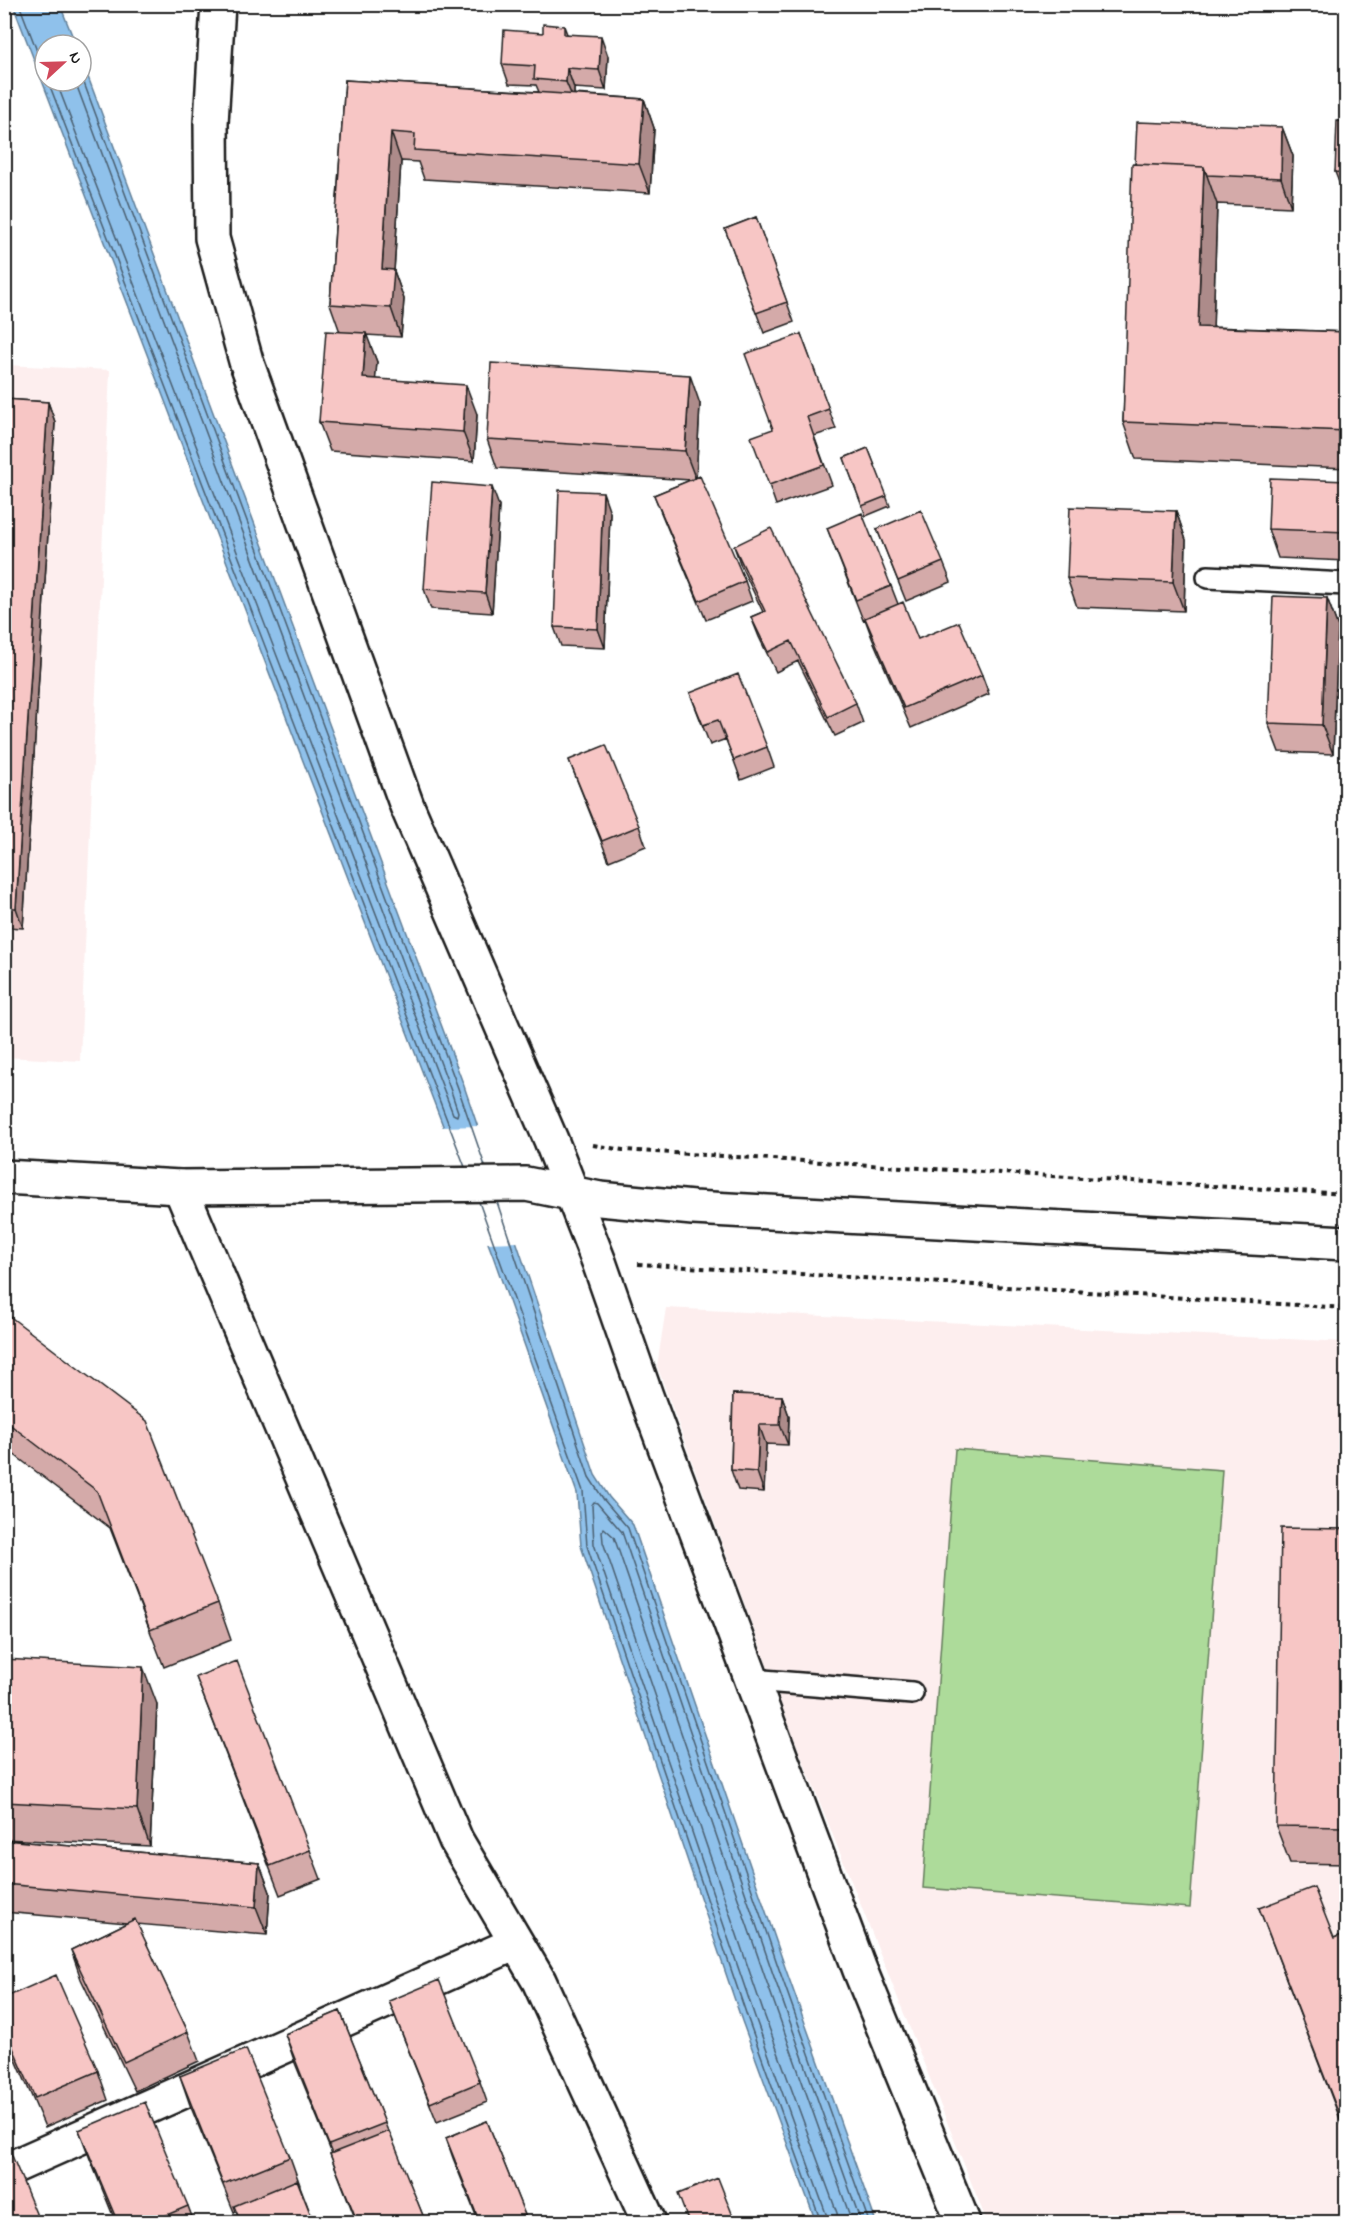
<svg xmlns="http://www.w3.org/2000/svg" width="1351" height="2227" viewBox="0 0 1351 2227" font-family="'Indie Flower',sans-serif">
<rect width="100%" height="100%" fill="#fff"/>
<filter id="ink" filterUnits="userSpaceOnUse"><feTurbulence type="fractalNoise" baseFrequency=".0167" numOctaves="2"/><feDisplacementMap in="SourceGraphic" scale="12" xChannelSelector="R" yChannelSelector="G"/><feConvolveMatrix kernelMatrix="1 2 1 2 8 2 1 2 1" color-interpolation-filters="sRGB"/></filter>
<g filter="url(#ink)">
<!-- built -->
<path fill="#fdeeee" d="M5,365L110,370L80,1061L5,1057Z
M666,1308L1346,1342V2222H987L789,1725L657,1366Z"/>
<!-- green -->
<path fill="#addb9a" stroke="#647c5b" stroke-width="1.5" d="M955,1449L1222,1470L1190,1908L923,1888Z"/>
<!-- water -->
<path fill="#8fc1eb" stroke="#617f98" stroke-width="1.5" d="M13,5H60L76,45H45V81H81V58L464,1086L595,1475L609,1497L633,1525L786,1970L876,2222H816L742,2021L581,1546L577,1493L493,1256Z"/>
<!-- pier -->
<path fill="#fff" d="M480,1126L519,1242L485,1243L440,1127Z"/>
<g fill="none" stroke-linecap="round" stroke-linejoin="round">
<!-- shore -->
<path stroke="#4a5e6f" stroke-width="1.5" d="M19,4L45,72
M81,75L458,1088L485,1166
M48,81L465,1167
M56,81L453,1114L457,1116L458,1112L451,1091L75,81
M479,1202L583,1491L587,1546L748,2019L821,2222
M497,1202L589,1477L604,1500L628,1528L780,1972L869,2222
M829,2222L755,2017L594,1544L592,1505L594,1502L597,1503L622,1532L773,1974L861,2222
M838,2222L837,2213L764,2014L603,1542L602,1531L604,1528L614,1537L765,1977L852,2222"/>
<defs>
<path id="lane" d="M1208,577L1346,584
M752,1680L912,1693"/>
<path id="street" d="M218,4L211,123L212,238L246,361L407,806L551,1140L599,1262L646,1396L860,1970L963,2222
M180,1187L456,1840L539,1981L649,2222
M4,2171L516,1943"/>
<path id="secondary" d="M4,1177L180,1187L526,1184L600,1199L693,1208L1346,1243"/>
</defs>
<!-- lane casing -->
<use href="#lane" stroke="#1c1c1c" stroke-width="26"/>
<!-- street casing -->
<use href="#street" stroke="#1c1c1c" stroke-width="38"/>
<!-- secondary casing -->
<use href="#secondary" stroke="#1c1c1c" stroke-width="38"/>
<!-- path -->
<path stroke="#1c1c1c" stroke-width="4" stroke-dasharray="4.5 4.5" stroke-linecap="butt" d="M593,1145L623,1150L1346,1194
M638,1264L1346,1308"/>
<!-- lane -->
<use href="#lane" stroke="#fff" stroke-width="21"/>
<!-- street -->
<use href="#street" stroke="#fff" stroke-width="33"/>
<!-- secondary -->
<use href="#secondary" stroke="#fff" stroke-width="33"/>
</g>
<!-- wall -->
<path fill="#d4aaa9" stroke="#1c1c1c" stroke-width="1.5" d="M564,26L567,34L608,56L606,90L574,88V94L644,99L654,128L650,193L424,179L418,162L401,161L394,271L404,299L401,337L366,335L377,362L375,379L477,414L474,461L330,451L319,422L340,332L330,304L345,80L539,92L536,85L509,84L502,64L543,33Z
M1347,122V203L1335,172Z
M1282,127L1293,156L1291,207L1217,204L1213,327L1347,332V468L1136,459L1123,422L1135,164Z
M756,217L794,322L764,333L725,229Z
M801,334L836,429L814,436L832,485L776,505L769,485L773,429Z
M4,399L48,402L55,422L23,928L4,927Z
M700,404L696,478L745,581L752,601L706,620L662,515L654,495L691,480L497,468L487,439Z
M868,448L890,506L866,516L844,458Z
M1347,481V561L1278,558L1268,529Z
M499,506L492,613L431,609L424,589Z
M1176,511L1186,540L1184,611L1077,607L1067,578Z
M610,512L605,648L561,646L554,627Z
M827,528L891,586L898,604L918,639L982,675L989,694L911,728L872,638L865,619L863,620Z
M877,529L943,562L951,582L906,601Z
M734,546L856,703L863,723L835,736L798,661L776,672L759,637L751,617L763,612L741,566Z
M1327,598L1338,627L1333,754L1279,752L1268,723Z
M690,693L767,747L774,767L741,780L726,739L710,745Z
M569,760L639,826L646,846L609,861Z
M4,1312L218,1603L231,1640L164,1667L110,1528L4,1447Z
M733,1394L782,1396L789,1416L788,1445L766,1444L764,1492L738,1490L731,1470Z
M1347,1529V1864L1290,1863L1276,1826Z
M4,1659L157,1704L150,1846L4,1839Z
M196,1677L310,1850L321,1879L280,1895Z
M4,1840L259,1863L270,1892L267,1935L137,1924L188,2032L199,2061L135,2091L81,1979L71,1950L127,1923L4,1912Z
M1259,1908L1334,1938L1347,1933V2137Z
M4,1998L98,2071L108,2100L45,2127L4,2032Z
M389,2001L480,2082L487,2102L437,2122Z
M340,2011L388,2131L426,2223H357L330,2154H332L295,2063L285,2034Z
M180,2076L290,2157L300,2185V2186L314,2223H240L236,2211L234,2212L190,2105Z
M487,2121L528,2223H479L453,2158L446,2138Z
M79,2130L188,2206L194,2222L198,2223H116L90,2159Z"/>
<!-- shaded-wall -->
<path fill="#ad8b8a" stroke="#1c1c1c" stroke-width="1.5" d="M601,36L608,56L606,90L599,70Z
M567,68L574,88V101L566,82Z
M644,99L654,128L650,193L639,164Z
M1282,127L1293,156L1291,207L1281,178Z
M391,132L401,161L394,271L404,299L401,337L391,308L382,269Z
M1204,167L1217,204L1212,364L1198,327Z
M366,333L377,362L373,407L363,378Z
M690,375L700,404L696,480L685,451Z
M466,385L477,414L474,461L463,432Z
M48,402L55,422L23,928L16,908Z
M492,487L499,506L492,613L485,593Z
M603,492L610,512L605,648L598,629Z
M1176,511L1186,540L1184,611L1173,582Z
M1327,598L1338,627L1333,754L1322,725Z
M782,1396L789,1416L788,1445L780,1425Z
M759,1425L766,1444L764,1492L757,1472Z
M143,1667L157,1704L150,1846L137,1809Z
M259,1863L270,1892L267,1935L256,1907Z"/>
<!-- building -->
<path fill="#f7c6c5" stroke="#1c1c1c" stroke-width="1.5" d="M543,24L564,26V34L601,36L599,70L567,68L566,82L534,79L535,66L502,64L504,30L543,33Z
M345,80L644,99L639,164L414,150L415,134L391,132L382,269L394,270L391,308L330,304Z
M1337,121L1347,122V173L1335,172Z
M1137,122L1282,127L1281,178L1207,175L1204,167L1135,164Z
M1132,164L1204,167L1198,327L1347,332V431L1123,422Z
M756,217L787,302L756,313L725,229Z
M326,331L366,333L363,378L466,385L463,432L319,422Z
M801,334L829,409L807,417L824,465L769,485L751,437L773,429L745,354Z
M491,363L690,375L685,451L487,439Z
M4,399L48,402L16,908H4Z
M868,448L887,496L862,506L844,458Z
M700,476L745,581L699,601L654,495Z
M1270,478L1347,481V532L1268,529Z
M432,482L492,487L485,593L424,589Z
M559,490L603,492L598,629L554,627Z
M1070,507L1176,511L1173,582L1067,578Z
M921,510L943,562L898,581L877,529Z
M862,513L891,586L856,600L827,528Z
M771,528L856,703L828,717L791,641L768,652L751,617L765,611L734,546Z
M1273,596L1327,598L1322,725L1268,723Z
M903,602L918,639L959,622L982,675L904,708L865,618Z
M738,674L767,747L734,760L718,720L703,725L690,693Z
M606,745L639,826L602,841L569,760Z
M4,1312L147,1421L218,1603L150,1630L97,1491L4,1420Z
M733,1394L782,1396L780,1425H759L757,1472L731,1470Z
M1281,1528L1347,1529V1827L1276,1826Z
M4,1659L143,1667L137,1809L4,1802Z
M237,1661L310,1850L270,1866L196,1677Z
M4,1840L259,1863L256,1907L4,1884Z
M1314,1887L1334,1938L1347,1933V1968L1345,1969L1347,1972V2135L1259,1908Z
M135,1919L188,2032L124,2062L71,1950Z
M56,1975L98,2071L35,2098L4,2027V1998Z
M439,1980L480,2082L430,2103L389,2001Z
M340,2011L385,2123L329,2145L285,2034Z
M246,2049L290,2157L223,2184L180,2076Z
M145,2102L188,2206L148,2223H118L79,2130Z
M487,2121L525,2215L506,2223H480L446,2138Z
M389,2131L426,2223H358L330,2154Z
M8,2146L40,2223H4V2147Z
M718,2178L735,2221L730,2223H689L678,2194Z
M297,2180L314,2223H241L234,2206Z"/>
</g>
<!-- margin -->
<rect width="1351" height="2227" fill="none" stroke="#fff" stroke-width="24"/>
<rect x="12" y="12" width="1327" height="2203" fill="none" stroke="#1c1c1c" stroke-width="2" filter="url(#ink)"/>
<!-- north arrow -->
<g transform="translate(63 63) rotate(68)"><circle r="28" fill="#ffffff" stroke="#a4a4a4" stroke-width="1.5"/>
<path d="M0-4.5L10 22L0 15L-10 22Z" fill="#d1495b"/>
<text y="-9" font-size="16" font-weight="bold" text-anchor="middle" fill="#1c1c1c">N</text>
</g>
</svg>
